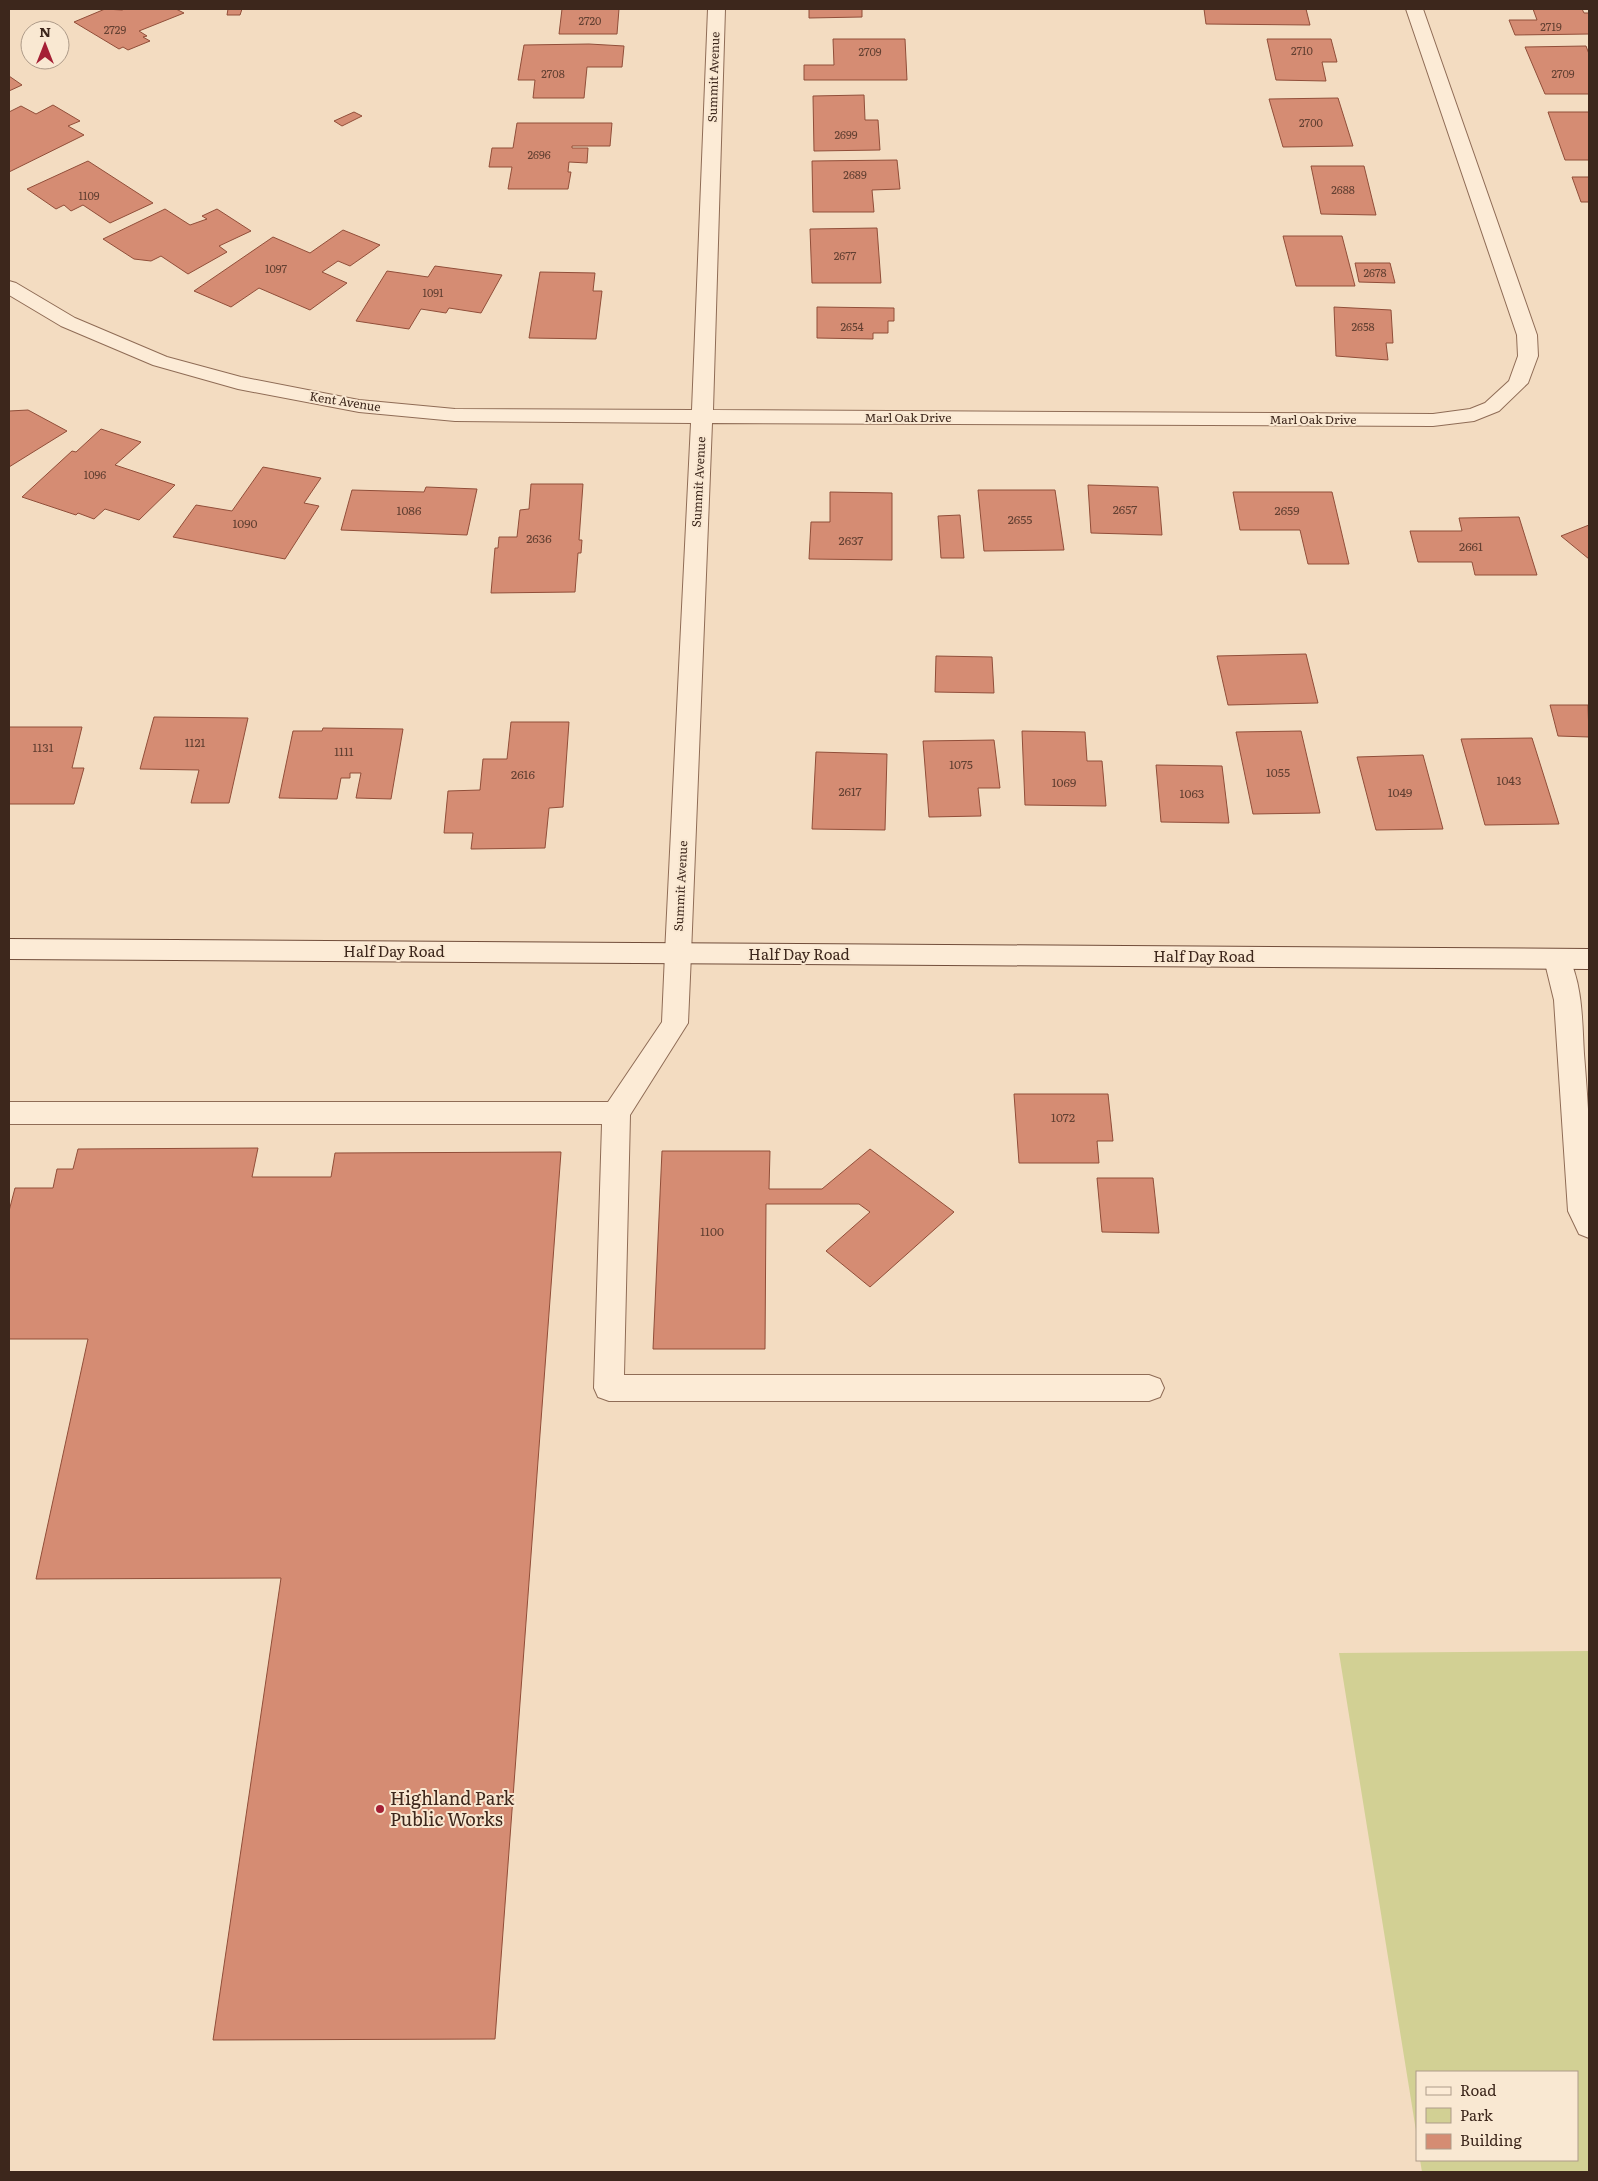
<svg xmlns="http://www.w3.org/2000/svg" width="1598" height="2181" viewBox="0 0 1598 2181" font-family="Literata,serif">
<rect width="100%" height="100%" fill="#f3dcc1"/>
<!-- green -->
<path fill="#d2d094" d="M1589,1651V2172H1422L1420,2160H1577V2072H1417V2137L1339,1653Z"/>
<!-- building -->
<path fill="#d58c73" stroke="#914e39" d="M105,9L122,10L125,9H176L184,13L139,31L147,36L143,37L150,41L128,50L123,47L119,49L74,22Z
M228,9H242L240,15H227Z
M562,9H619L617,34H559Z
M809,9H862V17L809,18Z
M1204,9H1306L1310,25L1206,24Z
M1533,9H1582L1584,13H1589V34L1515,35L1509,20H1537Z
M833,39H905L907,80H804V65H834Z
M1267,39H1331L1337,62H1322L1326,81L1276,80Z
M589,44L624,46L622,67H587L584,98H533L535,80H518L524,45Z
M1586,46L1589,54V94H1545L1525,47Z
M9,76L22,85L9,91Z
M864,95L865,120H878L880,150L814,151L813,96Z
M1338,98L1353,146L1283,147L1269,99Z
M53,105L80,121L68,126L84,135L9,172V112L21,106L36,114Z
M354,112L362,116L342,126L334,121Z
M1548,112H1589V160H1565Z
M517,123H612L610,146H572V148H588L587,163L569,162L568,172H571L568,189H508L512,167H489L492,148H513Z
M897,160L900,189L872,190L874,212H813L812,161Z
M88,161L153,203L110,223L83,205L71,211L64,205L56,209L27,189Z
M1311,166H1364L1376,215L1321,214Z
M1572,177H1589V202H1581Z
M165,209L190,225L207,219L202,216L217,209L251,231L219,246L227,252L188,274L161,256L151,261L134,259L103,239Z
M877,228L881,283H812L810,229Z
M343,230L380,245L350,266L338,261L322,272L347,283L310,310L259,288L231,307L194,291L273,237L310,253Z
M1283,236H1342L1355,286H1296Z
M1355,263H1390L1395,283L1359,282Z
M435,266L502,275L481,313L449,308L446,313L421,309L409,329L356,321L387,271L428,277Z
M540,272L595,273L593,291H602L596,339L529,338Z
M817,307L894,308V321H888V333H873V339L817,338Z
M1334,307L1391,310L1393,343H1386L1388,360L1336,356Z
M28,410L67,431L9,467V411Z
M101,429L141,442L115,465L175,485L139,520L105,509L94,519L78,513L76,515L22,497L72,451L76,452Z
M263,467L321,478L304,503L319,506L285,559L173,537L196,505L232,511Z
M531,484H583L579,540H582L581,553H578L575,592L491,593L495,548H498L499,537H517L520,510L529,509Z
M1088,485L1158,487L1162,535L1091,533Z
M426,487L477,489L467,535L341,530L352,490L424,492Z
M978,490H1055L1064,550L984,551Z
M830,492L892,493V560L809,559L811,522H830Z
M1233,492H1332L1349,564H1308L1300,530H1240Z
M960,515L964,558H941L938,516Z
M1519,517L1537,575H1475L1472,562H1418L1410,531H1462L1459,518Z
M1589,525V559L1561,536Z
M1306,654L1318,703L1228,705L1217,656Z
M936,656L992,657L994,693L935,692Z
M1550,705H1588L1589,737L1558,736Z
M154,717L248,718L229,803H191L199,770L140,769Z
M511,722H569L563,807L549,808L545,848L471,849L473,833H444L448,791L480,790L483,759H507Z
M9,727H82L72,768H84L74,804H9Z
M323,728L403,729L391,799L356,798L361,773H350V778H341L337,799L279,798L293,731H322Z
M1022,731L1085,732L1087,761H1102L1106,806L1025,805Z
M1301,731L1320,813L1253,814L1236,732Z
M1532,738L1559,824L1485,825L1461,739Z
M994,740L1000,788H978L981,816L929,817L923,741Z
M816,752L887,754L885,830L812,829Z
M1423,755L1443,829L1376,830L1357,757Z
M1156,765L1222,766L1229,823L1161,822Z
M1014,1094H1108L1113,1141H1097L1099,1163H1019Z
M258,1148L252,1177H331L335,1153L561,1152L495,2039L213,2040L281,1578L36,1579L88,1339H9V1211L15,1188H53L57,1169H73L78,1149Z
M870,1149L954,1212L870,1287L826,1251L870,1212L859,1204H766L765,1349H653L662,1151H770L769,1189H822Z
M1097,1178H1153L1159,1233L1102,1232Z"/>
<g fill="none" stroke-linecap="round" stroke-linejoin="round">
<defs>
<path id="lane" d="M678,944L687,947L691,954L688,1023L630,1115L624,1375H1149L1160,1379L1164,1388L1160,1397L1149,1401H609L598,1397L594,1388L602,1124H9V1102H608L662,1022L665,954L669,947Z
M1557,949L1566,952C1583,982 1582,1021 1584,1054C1589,1114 1593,1177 1589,1238L1579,1234L1568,1211L1554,1000L1544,959L1548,952Z"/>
<path id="street" d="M708,9H725L713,410L1433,414L1470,409L1485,403L1509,381L1518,356L1517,335L1406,9H1423L1537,335L1538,356L1528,383L1499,411L1474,421L1433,426L712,423L691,954L687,961L678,964L669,961L665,954L691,423L455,421L359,412L238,389L153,365L61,326L9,295V281L16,283L75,318L167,357L241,377L359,400L455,409L692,410Z"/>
<path id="secondary" d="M9,939L1589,949V969L9,959Z"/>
</defs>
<!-- lane casing -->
<use href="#lane" stroke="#8f6c56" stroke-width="2"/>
<!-- street casing -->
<use href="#street" stroke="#8f6c56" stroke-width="2"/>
<!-- secondary casing -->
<use href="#secondary" stroke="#714d3a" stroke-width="2"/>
<!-- lane -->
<use href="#lane" fill="#fcebd6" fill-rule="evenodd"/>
<!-- street -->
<use href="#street" fill="#fcebd6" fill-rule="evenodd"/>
<!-- secondary -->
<use href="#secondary" fill="#fcebd6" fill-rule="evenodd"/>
</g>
<!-- markers -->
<circle fill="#a51f35" stroke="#f9e8d2" stroke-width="2" cx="380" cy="1809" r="5"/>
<g text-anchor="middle" stroke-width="4" stroke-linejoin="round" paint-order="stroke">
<!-- far-number labels -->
<g font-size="11" fill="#634032">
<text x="590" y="25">2720</text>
<text x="1551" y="31">2719</text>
<text x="115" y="34">2729</text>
<text x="1302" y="55">2710</text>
<text x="870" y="56">2709</text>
<text x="553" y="78">2708</text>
<text x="1563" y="78">2709</text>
<text x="1311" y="127">2700</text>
<text x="846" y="139">2699</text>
<text x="539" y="159">2696</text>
<text x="855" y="179">2689</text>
<text x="1343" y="194">2688</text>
<text x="89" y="200">1109</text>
<text x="845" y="260">2677</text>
<text x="276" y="273">1097</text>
<text x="1375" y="277">2678</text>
<text x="433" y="297">1091</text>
<text x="852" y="331">2654</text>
<text x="1363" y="331">2658</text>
<text x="95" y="479">1096</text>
</g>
<!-- far-street labels -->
<g font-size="12" fill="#3d271c" stroke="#f9e8d2">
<text transform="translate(714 77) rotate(-88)" y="4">Summit Avenue</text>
<text transform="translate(345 402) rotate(9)" y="4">Kent Avenue</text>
<text x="908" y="422">Marl Oak Drive</text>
<text x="1313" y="424">Marl Oak Drive</text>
<text transform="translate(699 482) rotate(-87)" y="4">Summit Avenue</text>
<text transform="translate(681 886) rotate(-87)" y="4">Summit Avenue</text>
</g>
<!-- number labels -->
<g font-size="12" fill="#634032">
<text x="1125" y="514">2657</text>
<text x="409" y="515">1086</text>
<text x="1287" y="515">2659</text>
<text x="1020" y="524">2655</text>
<text x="245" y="528">1090</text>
<text x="539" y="543">2636</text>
<text x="851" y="545">2637</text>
<text x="1471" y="551">2661</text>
<text x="195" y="747">1121</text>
<text x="43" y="752">1131</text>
<text x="344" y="756">1111</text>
<text x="961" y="769">1075</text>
<text x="1278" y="777">1055</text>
<text x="523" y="779">2616</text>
<text x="1509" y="785">1043</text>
<text x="1064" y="787">1069</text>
<text x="850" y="796">2617</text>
<text x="1400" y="797">1049</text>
<text x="1192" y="798">1063</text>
<text x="1063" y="1122">1072</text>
<text x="712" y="1236">1100</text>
</g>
<!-- street labels -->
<g font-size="15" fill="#3d271c" stroke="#f9e8d2">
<text x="394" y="957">Half Day Road</text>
<text x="799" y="960">Half Day Road</text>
<text x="1204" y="962">Half Day Road</text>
</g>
<!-- near-poi labels -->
<g font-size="18" fill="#3d271c" stroke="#f9e8d2" text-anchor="start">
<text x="390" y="1805">Highland Park<tspan x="390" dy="21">Public Works</tspan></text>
</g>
</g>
<!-- border -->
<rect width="1598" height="2181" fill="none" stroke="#3d271c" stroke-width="20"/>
<!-- legend -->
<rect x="1416" y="2071" width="162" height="90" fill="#f9e8d2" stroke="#ae9b89"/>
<rect x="1426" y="2087" width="25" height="8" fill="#fcebd6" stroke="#ae9b89"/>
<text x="1460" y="2096" font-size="15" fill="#3d271c">Road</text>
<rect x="1426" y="2108" width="25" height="15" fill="#d2d094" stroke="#ae9b89"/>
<text x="1460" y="2121" font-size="15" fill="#3d271c">Park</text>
<rect x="1426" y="2134" width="25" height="15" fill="#d58c73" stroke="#ae9b89"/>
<text x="1460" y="2146" font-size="15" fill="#3d271c">Building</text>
<!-- north arrow -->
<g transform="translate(45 45)"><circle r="24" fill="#f9e8d2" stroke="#ae9b89"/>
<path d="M0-4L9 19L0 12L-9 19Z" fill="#a51f35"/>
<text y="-8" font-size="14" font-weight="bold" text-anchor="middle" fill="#3d271c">N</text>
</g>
</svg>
